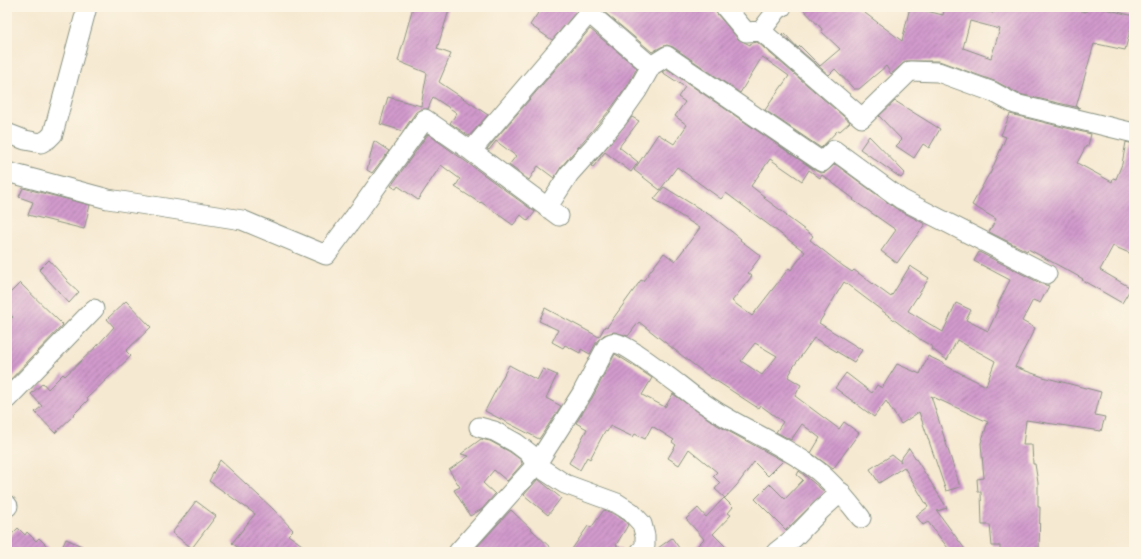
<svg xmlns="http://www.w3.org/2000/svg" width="1141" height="559" viewBox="0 0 1141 559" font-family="'IM FELL French Canon',serif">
<defs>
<pattern id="building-hatch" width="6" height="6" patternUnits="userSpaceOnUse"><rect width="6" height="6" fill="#d19acc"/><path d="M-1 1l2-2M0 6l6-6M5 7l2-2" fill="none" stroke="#a97fa6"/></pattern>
</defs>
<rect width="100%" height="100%" fill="#fcf5e5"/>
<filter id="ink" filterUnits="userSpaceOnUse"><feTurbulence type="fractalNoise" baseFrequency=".025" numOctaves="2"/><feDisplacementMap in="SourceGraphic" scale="8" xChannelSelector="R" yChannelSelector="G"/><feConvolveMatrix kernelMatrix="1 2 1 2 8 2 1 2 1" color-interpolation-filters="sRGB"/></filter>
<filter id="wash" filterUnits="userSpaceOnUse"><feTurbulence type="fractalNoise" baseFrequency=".012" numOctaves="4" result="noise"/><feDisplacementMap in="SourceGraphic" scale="16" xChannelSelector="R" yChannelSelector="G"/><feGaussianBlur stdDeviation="0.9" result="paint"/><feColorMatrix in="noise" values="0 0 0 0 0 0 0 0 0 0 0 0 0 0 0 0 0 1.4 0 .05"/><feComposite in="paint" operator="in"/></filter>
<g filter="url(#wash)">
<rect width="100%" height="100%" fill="#f6e9d1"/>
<g id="blocks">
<!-- building -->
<path fill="url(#building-hatch)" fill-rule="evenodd" d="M413,7H450L437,49L451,54L439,82L488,115L469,136L450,123L457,113L433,97L428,109H421L416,112L403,131L380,124L388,97L421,106L427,73L398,61Z
M542,7H571L577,11L552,40L530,25Z
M604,7H714L717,14L738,39L750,45L751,43L757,42L850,122L840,131L838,130L821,148L765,110L789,76L764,58L762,57L740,93L673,47L667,45L661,47L652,52L603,11Z
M801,7H857L902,41L910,7L943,15L945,7H970L993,13L994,7H1064L1086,12L1087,7H1097L1134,16L1125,50L1097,44V45L1094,44L1076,107L1080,108L1019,94L997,82L939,61H906L891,74L886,66L859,89H854L835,69L829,75L782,35L784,33L798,48L800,46L820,66L840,49L821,31L822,29ZM970,21L1000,29L991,58L963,48Z
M590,29L637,68L628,85L609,111L561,167L554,178L538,166L529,180L509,165L516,156L496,141L489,150L487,149Z
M667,69L816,171L821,173L826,172L835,164L895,208L925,224L897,263L881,251L896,230L853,200L854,199L822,175L820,178L809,170L802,181L770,159L751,186L765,197L764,198L787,215L786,216L813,236L810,240L843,266L852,272L854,270L891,297L910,266L929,278L908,311L943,332L956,303L971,310L966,320L988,331L999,307L997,306L1010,280L974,261L979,252L1042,284L1049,286L1040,303L1033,300L1022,321L1035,328L1015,367L1043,377L1101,392L1095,415L1105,417L1101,431L1026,420L1023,445H1032L1033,464H1035L1038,483V507H1040L1039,551L1000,552V546H992L990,525H982L981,492H978L977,479L984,478L981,443L988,422L931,396L960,487L946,491L919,412L901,424L886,401L874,417L835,388L846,373L872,393L877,385L882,388L897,364L920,374L928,356L945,364L944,365L986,386L995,361L957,340L947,360L932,349L933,347L921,340L844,282L819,323L862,350L854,362L814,338L791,370H792L788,377L801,385L795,396L839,429L844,422L859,433L833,469L811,453L820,438L802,424L791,440L776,432L783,422L760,405L758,408L712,378V379L639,322L628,336L614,332L604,335L597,341L590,354L581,349L580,353L565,345L563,348L552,342L558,330L539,321L545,308L599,337L605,326L607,327L641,280L643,281L664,253L675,261L700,228L654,199L664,187L713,217L741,239L740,240L761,256L748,273L752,276L732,301L752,316L789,268L791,270L805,252L726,193L721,199L677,167L660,190L634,170L658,134L674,144L687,125L675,116L685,102L678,97L685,87L662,72ZM755,343L777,356L762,375L741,361Z
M895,101L940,129L929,148L923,144L914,158L896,146L902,140L879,116Z
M1010,114L1091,134L1088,146H1086L1077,163L1112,182L1113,178L1116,179L1122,164L1126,142L1134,144V255L1113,246L1100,270L1131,288L1122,303L1082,280L1083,279L1065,269L1028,249L1027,251L989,232L996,219L972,205L989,174H990L1006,137L1001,135Z
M632,117L639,121L619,147L638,162L631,172L605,152L593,167L591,166Z
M428,134L535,212L528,221L521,215L513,225L481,202L480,203L455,187L460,179L441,165L418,200L398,186L396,189L391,186Z
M869,136L905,173L901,178L860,149Z
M374,141L389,151L372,173L367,170Z
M23,188L90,205L84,229L28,215L33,202L19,197Z
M49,260L67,280H66L79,292L69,303L39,270Z
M20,283L63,325L7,383V323L13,317L7,312V296Z
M126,301L151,327L126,351L131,356L87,398L88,400L73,415V416L55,433L35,412L42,406L31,394L43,383L48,389L63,374L65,376L97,346L114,327L107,319Z
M615,354L631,364L652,378L642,395L665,407L673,394L717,425L783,461L768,476L754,462L737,485L725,498L715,489L720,483L713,476L717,472L689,449L679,465L668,458L676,445L672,442L674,440L652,426L645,439L635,434L633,437L610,426L607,432L605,431L590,459L587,457L580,470L569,463L587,429L576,423L592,398Z
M509,365L537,380L543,369L557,375L546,398L561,406L539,439L485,411Z
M481,439L490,441L510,452L521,460L522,464L507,481L494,470L483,483L495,494L482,509L470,516L454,490L460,487L449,470L469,456L461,454Z
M909,448L947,508L937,511L967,552H951L928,522L923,525L916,516L928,507L904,467L879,483L870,469L892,455L901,462L900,460Z
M220,460L272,508L293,530L288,535L312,552H244L232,543L255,514L209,481Z
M799,471L825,492L786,530L755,499L770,484L785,499L803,480L797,475Z
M538,479L561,498L548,515L524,495Z
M724,498L733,507L728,513L731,515L713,534L731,552H691L704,539L686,519L698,508L706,517Z
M196,501L216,516L192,548L172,533Z
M511,510L555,552H476L474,550Z
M604,510L612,513L624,520L628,525L616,545L627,552H570L588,526L591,528Z
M18,528L25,535L27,532L36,541L39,538L53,552H7V539Z
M672,538L682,552H654V551Z
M66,539L95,552H60Z"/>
</g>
</g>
<g filter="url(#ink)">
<use href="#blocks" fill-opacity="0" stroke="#8a9382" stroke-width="1"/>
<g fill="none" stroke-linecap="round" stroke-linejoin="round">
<defs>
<path id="minor" d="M593,7L589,13L651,66L667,56L822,162L834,150L901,199L1047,274
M725,7L746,32L761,31L862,118L910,71L938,72L993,92L1015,104L1134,133
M761,31L778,9L782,7
M7,133L25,140L41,143L48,139L53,134L87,7
M471,151L589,13
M7,172L108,199L242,220L326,255L361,208L425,119L471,151L559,216
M547,208L569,174L595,145L618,118L637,91L651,66
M7,399L94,309
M479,427L494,431L516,443L529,453L536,465L565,484L617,503L631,512L642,524L645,536V546L640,552
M7,505L8,506L7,507
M458,552L536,465L582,393L607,346C610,344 611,342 615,343C627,344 667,376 678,384C694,397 711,409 729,419C759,436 791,450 818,471C835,485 848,501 861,518
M776,552L794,538L821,510L841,492"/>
</defs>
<!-- minor casing -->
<use href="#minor" stroke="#8a9382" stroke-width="21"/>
<!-- minor -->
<use href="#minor" stroke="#fff" stroke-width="19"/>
</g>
</g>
<!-- margin -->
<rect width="1141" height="559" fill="none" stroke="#fcf5e5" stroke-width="24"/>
</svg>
